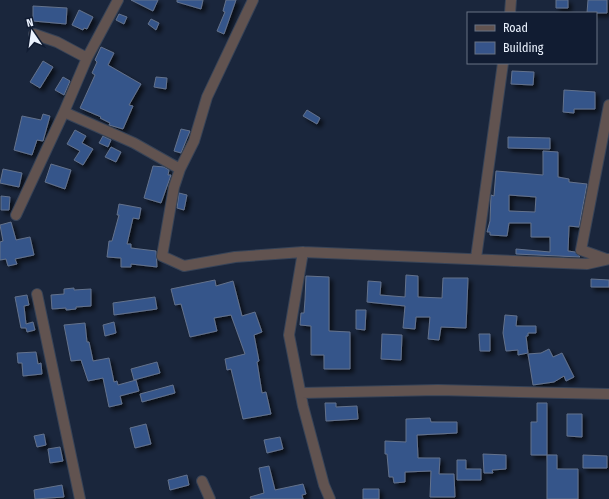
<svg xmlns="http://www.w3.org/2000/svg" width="609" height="499" viewBox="0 0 609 499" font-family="'Fira Sans Condensed',sans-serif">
<defs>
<filter id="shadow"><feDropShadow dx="3.5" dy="3.5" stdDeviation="2" flood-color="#0009"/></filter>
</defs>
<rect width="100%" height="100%" fill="#1a263c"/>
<!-- building -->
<path fill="#36548a" stroke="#63728c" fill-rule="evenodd" filter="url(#shadow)" d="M131,0H158L153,11Z
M177,0H203L201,9L177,2Z
M226,0H236L224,34L217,31L225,12L223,11Z
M556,0H568V8H556Z
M588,0H607V13H587Z
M33,6L67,8L66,24L33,21Z
M79,10L93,17L87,29L84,28L83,30L72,25Z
M119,14L127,17L124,24L116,20Z
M151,19L159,23L156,30L148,24Z
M101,47L114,53L108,65L141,84L129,105L133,106L123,129L109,125L110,123L100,118L101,117L80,108L95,75L92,73L97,62L95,60Z
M43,61L53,67L40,88L30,82Z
M512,71L534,72L533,85L511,84Z
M63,77L70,81L64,95L55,90Z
M156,77L167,78L166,89L154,87Z
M564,90L595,92V109H574V113L563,112Z
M307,110L320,118L317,124L303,116Z
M43,114L50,116L43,141L37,140L32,155L14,150L22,116L41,120Z
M181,129L190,131L181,153L174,151Z
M75,130L86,136L82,143L93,149L83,165L74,160L80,151L67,144Z
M103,136L111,140L108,147L99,143Z
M508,137L550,138V149L508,148Z
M111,147L121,152L116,162L105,157Z
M543,151L558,152V177L569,179V182L587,184L579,227L569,226L568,251L575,252L580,257L516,254V249L550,252V237H531V223H509L507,236L490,235V232H487L490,221L491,195L494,196L496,171L543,175ZM509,195L536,197L535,212L509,211Z
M51,164L71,170L65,189L45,182Z
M153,166L164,167L169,170L168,175H171L161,203L144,198Z
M3,169L22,173L19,187L0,183Z
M179,193L187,195L184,210L177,208Z
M1,196L10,197L9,210H1Z
M119,204L141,208L139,219L133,218L127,244H131V248L156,251L157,267L131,264V267H121V258L107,257L109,241H112L119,215H117Z
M11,222L16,240L30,237L34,255L15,259L17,264L8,266L6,259L0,260V242L3,241L0,225Z
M406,275L418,276V297L442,298L443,278H468L466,328L441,327L439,340L428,339L430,317H416L415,329L403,328L405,306L367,302L368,281L381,282L380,295L405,297Z
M306,276L329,277V331L350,332V369H324V355H311V326L300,325L301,313H304L305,300Z
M591,279L609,280V287H591Z
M215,280L216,286L233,281L242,316L255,312L262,332L254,335L259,361L257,362L262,393L266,392L271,414L243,419L231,369L227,370L225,359L245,354L231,315L214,318L217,331L190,337L181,304L175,305L171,289Z
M74,288V290L91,289V306L76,307V309L66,310V308L52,309L51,295L64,294V289Z
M27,295L29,305L24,306L26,324L33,322L35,330L27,332L26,328H21L15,297Z
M155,297L157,309L114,315L113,303Z
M356,310H366L365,330L356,329Z
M505,315L517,316L516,326H536V333H528V336H526L528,353L518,355V350L506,351L503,333Z
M114,322L116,333L105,336L103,325Z
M85,323L87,342H89L93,361L109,358L114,382L117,381L118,385L136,380L139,391L120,396L122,404L109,407L103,378L88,381L81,360L71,361L64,325Z
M382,334L402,335L401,360L381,359Z
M479,334H490V351H480Z
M549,349L553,357L562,353L574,377L566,381L564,376L554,382L533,385L528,354L541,353Z
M36,352L38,364L41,363L42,374L23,376L22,363H18L17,353Z
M157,362L160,373L134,380L131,369Z
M173,385L175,393L142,402L140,394Z
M325,403H336V407L357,406L358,419L326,421Z
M537,403H547V455H531V422H537Z
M567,414H582V437L567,436Z
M430,418L431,422H457V433L417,435L418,458H440L439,474H454L455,497H430L431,471L405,472V482L394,483L393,477H389L387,454H385V441L406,442V419Z
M146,424L151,444L135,448L130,428Z
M44,434L46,445L37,447L34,436Z
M280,437L283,449L267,453L264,440Z
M60,447L63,461L50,463L48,449Z
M483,454L506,455V469L492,470L493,473H484Z
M547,455H557V469H578V499H547Z
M583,455L607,456V468H583Z
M457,460H466V469H481V480H457Z
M269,466L275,490L303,484L306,494L302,495L303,499H251L250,497L264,493L259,468Z
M187,475L189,485L170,490L168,480Z
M62,485L64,497L35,499L34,490Z
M363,489H379V499H363Z"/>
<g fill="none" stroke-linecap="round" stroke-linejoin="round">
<defs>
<path id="street" d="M253,0L207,97L194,141L180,169L174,187L162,256L184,266L235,257L303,252L587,264L609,259
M510,13L511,0
M34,34L57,42L87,58
M64,112L134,143L180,169
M16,215L64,112L87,58L118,0
M303,252L289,335L303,406L324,485L330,499
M476,258L503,63
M606,259L581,250L609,105
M37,294L80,499
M301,393L438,390L609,394
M202,481L210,499"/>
</defs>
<!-- street casing -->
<use href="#street" stroke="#374357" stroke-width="12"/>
<!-- street -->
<use href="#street" stroke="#615350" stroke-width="10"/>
</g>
<!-- legend -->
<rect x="467" y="12" width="130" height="52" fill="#111c32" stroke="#687284"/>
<rect x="475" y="25" width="20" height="6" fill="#615350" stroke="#687284"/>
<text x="503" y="32" font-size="12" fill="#ebf2fe">Road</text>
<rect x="475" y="42" width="20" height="12" fill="#36548a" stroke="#687284"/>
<text x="503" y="52" font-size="12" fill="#ebf2fe">Building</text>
<!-- north arrow -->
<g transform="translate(32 32) rotate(347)" stroke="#111c32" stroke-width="3" paint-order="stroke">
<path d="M0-3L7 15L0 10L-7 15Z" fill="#ebf2fe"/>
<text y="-6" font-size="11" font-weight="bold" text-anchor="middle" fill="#ebf2fe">N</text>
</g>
</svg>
